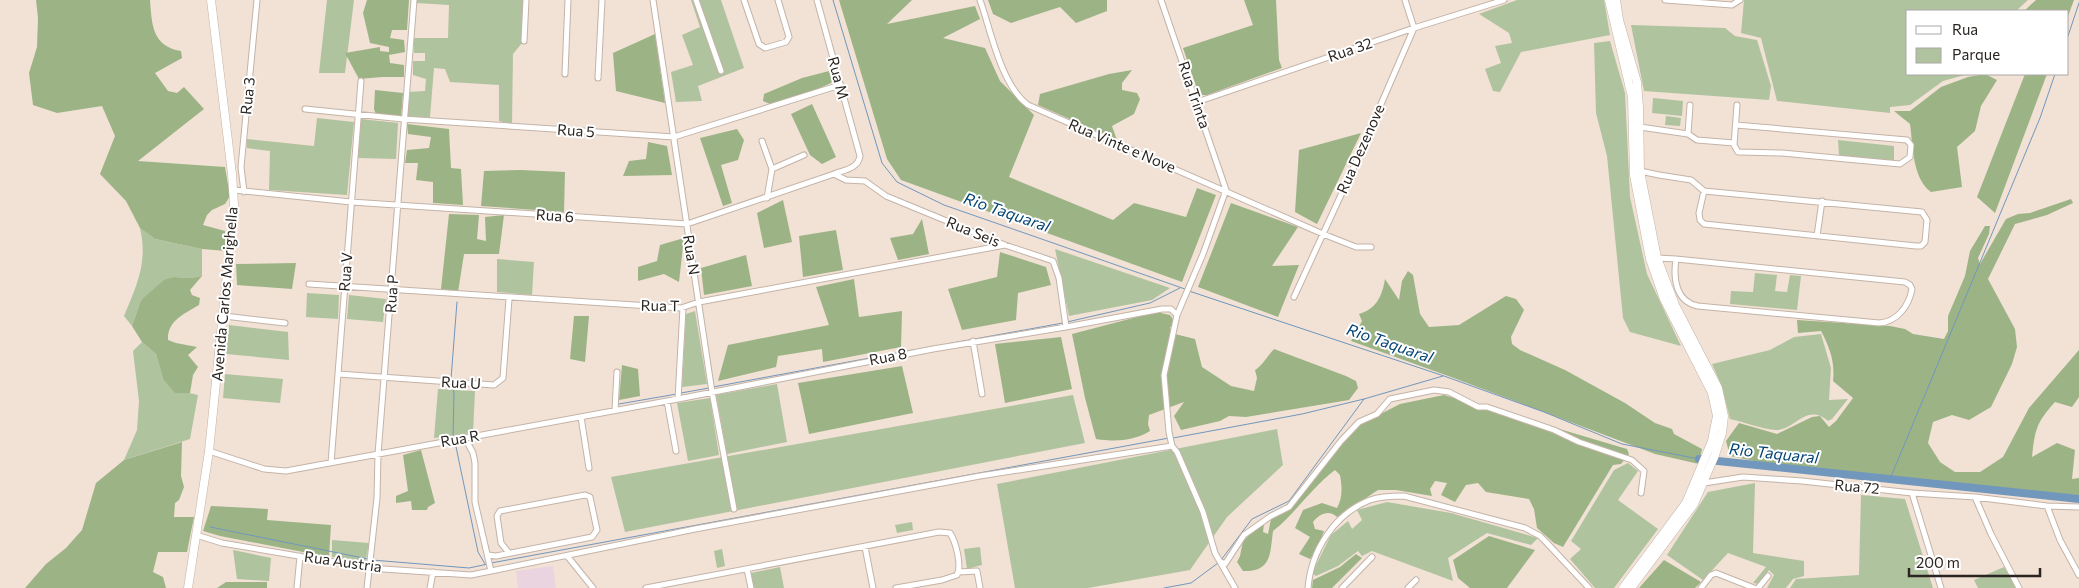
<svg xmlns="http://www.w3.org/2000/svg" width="2079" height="588" viewBox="0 0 2079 588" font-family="Commissioner,sans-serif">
<rect width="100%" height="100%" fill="#f2e1d5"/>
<!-- education -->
<path fill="#ead4e0" d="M553,566L556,588H518L516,571Z"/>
<!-- green -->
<path fill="#b0c39f" d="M327,0H354L345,73H319Z
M417,0H523L522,43L513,54L512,124L499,121V85L450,82L445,69L434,68L430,117H406L408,92L425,91L426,79L413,75V61H425V53H414V38H448L449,5L416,3Z
M691,0H721L744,68L698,86L702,101L676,102L671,72L693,65L682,35L700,27Z
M1517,0H1604L1610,35L1521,52L1500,92L1493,91L1485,69L1501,63L1495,46L1512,43L1509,33L1479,14Z
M1744,0H2028L2016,11H1908V74H1968L1943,81L1910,105L1890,107V113L1777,101L1761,38L1741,33Z
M1631,25L1725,28L1735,36L1757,40L1771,86L1769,100L1644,91Z
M1610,41L1625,93L1630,197L1647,274L1681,346L1630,332L1623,318L1607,156L1596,113L1594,43Z
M1653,98L1683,101L1682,116L1652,113Z
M1666,116L1681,118L1680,126L1665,125Z
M317,118L354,122L347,195L269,190L270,151L247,148V139L314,146Z
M361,119L398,123L396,159L358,158Z
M1838,140L1894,146V162L1839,156Z
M140,228L155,239L202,249V276L190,278L174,277L141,300L132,326L124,316C137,285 148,262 140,228Z
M1055,249L1170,288L1152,300L1069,316Z
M497,259L534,262L532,295L497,292Z
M1755,273L1777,275L1775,291L1787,292L1790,275L1801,276L1797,310L1730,304L1731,291L1753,292Z
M307,293L339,295L338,319L306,317Z
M349,295L386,299L383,322L347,319Z
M695,311L707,384L682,387L686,314Z
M229,325L288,332L289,360L226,354Z
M1821,334L1831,368L1829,400L1848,399L1832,419L1828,421C1806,402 1795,431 1775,430C1761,429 1744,422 1730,419L1722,387L1712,364L1770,350L1794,337Z
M142,342L156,354L163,379L185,392L198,395L190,439L124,460L137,430L139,401L133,351Z
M225,374L283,379L280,403L223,398Z
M777,384L787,442L727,454L716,395Z
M438,389L475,391L473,433L434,438Z
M1073,395L1085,443L625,532L611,477Z
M710,398L719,455L688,461L677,403Z
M1277,429L1283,465L1227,517L1190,570L1088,588H1015L997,484Z
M1628,463L1638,471L1618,500L1658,529L1614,588H1595L1570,559L1581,549L1571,541L1614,470Z
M1755,483L1753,553L1804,561V576L1793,579L1786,588H1767L1774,575L1769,570L1759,584L1753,583L1766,567L1728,553L1703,580L1667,555L1708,492Z
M1861,495L1905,499L1933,588H1790L1796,579L1859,575Z
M1387,502L1451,513L1538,538L1531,545L1487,533L1448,558L1453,581L1372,551L1362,556L1358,551L1338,566L1316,576L1312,573L1331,535L1348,521L1352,529L1362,520L1357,510Z
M912,522L913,530L897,533L895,525Z
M332,540L369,543L365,564L332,557Z
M980,547L982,565L967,569L964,549Z
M722,549L725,566L717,568L714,551Z
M233,550L271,558L269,581L237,579Z
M780,567L784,588H753L751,573Z
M2004,567L2016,588H1978L1974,580Z"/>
<!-- forest -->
<path fill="#9cb485" d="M36,0H150C152,25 152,46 181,51L182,58L155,73L168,91L177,93L184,87L204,109L138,161L225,167L230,196L225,204L212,210L207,215L203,225L225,231L226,251L202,249L155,239L140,228L126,201L100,174L115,136L102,106L57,113L33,105L29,73L37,47L38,18Z
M367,0H409L407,30H392L390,38L404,40L405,52L389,55L390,63L404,65V77H382L359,79L345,53L380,47V51L389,52V47L370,43L363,13Z
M839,0H912L887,24L975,6L980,19L943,38L985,48L1000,81L1034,115L1009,177L1113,220L1134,203L1186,217L1197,188L1216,195L1182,282L901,180L887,159Z
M988,0H1107V11L1076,23L1060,7L1011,23L993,14Z
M1244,0H1276L1279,60L1282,68L1207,95H1201L1198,92L1183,48L1253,25Z
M2036,0H2074L2068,16V11H2024Z
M655,34L665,103L616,91L613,53Z
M833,70L834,80L831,83L804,95L788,98L772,105L763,101L764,94L802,78Z
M1132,70L1122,83V90L1137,93L1140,99L1134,114L1112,126L1117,140L1038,105L1040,94L1109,74Z
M1985,74L1997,80L1981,106L1975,131L1957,147L1962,187L1931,192C1912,178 1913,145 1910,124L1894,111H1910L1941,87L1968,77Z
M2025,74H2047L1995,213L1977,197Z
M375,90L403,93L401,118L376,115L374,109Z
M812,104L836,157L822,164L810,155L791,114Z
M407,124L449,129L451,168L461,169L463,205L433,203V182L416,180L418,163H405L407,150L429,148L431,137L408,134Z
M737,129L744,140L738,160L721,165L732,203L723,206L700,138Z
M1361,133L1317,224L1295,212L1299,150Z
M648,142L667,146L672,175L623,176L629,161L646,159Z
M521,170L565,172L564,212L481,206L484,171Z
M2071,199L2073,203L2047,215L2015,224L1988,279L2015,329L2017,347L2012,364L1991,407L1969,420L1952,415L1933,422L1928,443L1940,462L1955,472H1980L2003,457L2029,408L2079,350V397L2072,407L2055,402C2036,423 2035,430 2032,457L2057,443L2075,450L2072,479L2079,478V497L1877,479L1828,470L1778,466L1730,456L1726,441L1739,423L1777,434L1812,417L1820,416L1829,427L1836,421L1853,398L1833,381C1835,362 1830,348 1821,331L1798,333L1797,320L1890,326L1905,329L1913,334L1944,339L1948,331V316L1965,276L1970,251L1985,226H1990L1989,234L1978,258L1980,264L2006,219L2018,214L2030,213Z
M783,200L792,242L764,248L757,213Z
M1231,203L1298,227L1272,266L1299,265L1278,317L1198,287Z
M449,214L479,215L477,239L486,241L485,217L504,215L499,254H464L458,292L441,289Z
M922,219L929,254L898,260L890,238L913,234Z
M836,230L843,270L803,277L799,236Z
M684,238L679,282L664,274L638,281V267L657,261L660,245Z
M1000,252L1046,267L1051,285L1018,293L1016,320L962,330L948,289L997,277Z
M746,255L752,286L704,295L701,268Z
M296,263L292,289L237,285L236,264Z
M1408,271L1413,275L1420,314L1429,327L1459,325L1506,296L1516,299L1524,310L1511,337L1512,344L1520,350L1565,370L1625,403L1655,423L1672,429L1674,434L1702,449L1699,464L1655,454L1451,377L1351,341L1362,321L1359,314C1376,309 1382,297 1385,279L1399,300L1402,281Z
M202,276L190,290L192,295L200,298L199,305C184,314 167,321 168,340L176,343L197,347L188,355L198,367L193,375L190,393H175L163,379L156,354L142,342L132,326L141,300L164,280L174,277L190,278Z
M854,279L859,317L902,311L901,347L823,362L822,349L778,356L776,367L718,381L728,345L829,325L816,287Z
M1156,312L1170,315L1177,325L1170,327L1171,333L1195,339L1202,367L1231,386L1254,391L1257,378L1255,370C1262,366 1268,355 1274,349L1346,376L1356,381L1358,388L1349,400L1246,417L1229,416L1220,421L1181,430L1174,416L1184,402L1149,415L1148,424L1150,431C1133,441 1116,442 1096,439L1085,398L1072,334Z
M574,316H589L585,362L570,359Z
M1061,337L1072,389L1005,403L995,344Z
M622,365L638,369L640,396L619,400Z
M902,366L913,413L809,434L798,383Z
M1444,395L1627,449L1629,454L1621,464L1613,465L1563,547L1554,543L1537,528L1534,509L1529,499L1486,492L1478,483L1466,485L1455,502L1441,495L1447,483L1435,481L1430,489L1432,496L1396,490H1378L1337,517C1329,509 1319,514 1313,522L1315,529L1324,531L1317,550L1310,559L1299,554L1310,537L1295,528L1303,510L1322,503L1337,508C1343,497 1342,487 1340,475L1335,470C1311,488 1296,513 1273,531C1270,553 1272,572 1243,571L1237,562L1240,556L1243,541L1262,523L1264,524L1263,532L1268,534L1271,519L1309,484L1329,456L1359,425L1400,404Z
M182,442L181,476L184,487L179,500L175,503L174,517H194L187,552H158L153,572L163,577L166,588H25L46,564L66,548L82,530L96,483L124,460Z
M421,450L435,503L428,507L427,510H412L411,501L396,503V496L408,491L403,455Z
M211,506L268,509L267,520L331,525L329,557L220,536L203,531Z
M1489,536L1535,550L1507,588H1470L1458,578L1453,560Z
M1356,554L1362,558L1332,588H1312L1313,580L1340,567Z
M1664,560L1701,582L1695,588H1639Z
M226,582H267V588H217Z"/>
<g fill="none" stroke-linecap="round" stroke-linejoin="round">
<!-- stream -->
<path stroke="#7197bd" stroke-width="1" d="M833,0L882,163L897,182L944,205L1185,289
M2068,36L2079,3
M1189,291L1444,376L1544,412L1622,444L1699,459
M1067,322L1150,303L1180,288
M947,344L1063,323
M451,379L457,302
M451,383L454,393L453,438
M713,387L913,350
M681,393L709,388
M619,404L677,394
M1173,438L1302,414L1364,399
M455,442L478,552L485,564
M1890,479L2040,118L2055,74
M210,527L368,559
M372,560L469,568L488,564
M1221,560L1252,519L1289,501L1364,399L1443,376
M491,563L1169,438
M1164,588L1191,583L1218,563"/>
<!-- river -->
<path stroke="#7197bd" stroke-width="8" d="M1699,459L2079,499"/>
<defs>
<path id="minor" d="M653,0L712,392L734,509
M696,0L721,71
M744,0L759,44L765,48L786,42L789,37L778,0
M980,0C991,31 1001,85 1028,105L1323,234L1356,247H1371
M1161,0L1226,190L1203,254L1177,315L1164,375L1169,432L1172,446L1177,452L1203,512L1215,553L1235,588
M1665,0L1732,5L1740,0
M524,41L526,0
M565,74L568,0
M598,78L602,0
M1197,102L1414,28L1504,0
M305,109L403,119L674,137L840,85
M1736,125L1907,140L1911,145L1910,157L1900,164L1782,153L1738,152L1734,145L1737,105
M1640,127L1688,134L1697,140L1734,143
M1688,134L1690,105
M762,141L772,169
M1640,171L1659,175L1691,180L1704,191L1922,212L1927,220L1925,242L1921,246H1916L1704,224L1700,220L1699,213L1704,191
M834,174L846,180L865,181L886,196L1005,245L1053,261L1059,278L1066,327
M234,190L351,202L687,224L834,174C844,170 858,169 860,156L817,0
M244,192L241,167L257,0
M767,198L772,169L804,155
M1817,236L1822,201
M1657,258L1676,259L1905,282L1910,285L1912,289C1909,306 1897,322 1879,323L1698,306C1676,302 1673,279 1676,259
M309,284L681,308L699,302L1005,245
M1294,297L1352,171L1414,28L1405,0
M224,316L285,323
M973,341L982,394
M338,374L494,385L503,378L509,299
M678,399L683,308
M667,401L676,451
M615,410L617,372
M581,417L589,468
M209,451L264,469L286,471L678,399L933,349L1066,327L1162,309H1171L1177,315
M331,463L361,81
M1704,483L1743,477L1802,481L1912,493L1975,497L2047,506L2079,507
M1912,493L1941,588
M1975,497L1991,534L2019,588
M2047,506L2060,540L2079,575
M196,535L222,543L369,568L471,575L491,571L475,502V463L473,453L465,438
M865,547L873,588
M488,555L496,556L592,537L597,530L590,497L585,495L500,511L497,516L501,543L509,553
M568,557L593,588
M1221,562L1225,564L1244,535L1271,516L1289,507L1341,441L1359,422L1377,414L1390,399L1434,390L1449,392L1478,407H1487L1554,430L1579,442L1632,460L1644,471L1641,493
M747,569L751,588
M491,571L695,529L980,476L1172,446
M959,572L977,571L980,588
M297,588L300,556
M367,588L377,498L378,454L414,0
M430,588L433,572
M646,588L939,532L950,533C956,542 962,566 957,575L942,580L896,588
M1308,588C1311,551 1334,514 1370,500C1381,496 1393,496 1404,496L1525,528L1540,536L1546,542L1589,588
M1342,588L1372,557
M1408,588L1416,580
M1701,588L1711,575L1716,573L1754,588
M1758,588L1768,576"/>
<path id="primary" d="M1609,0L1632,97L1634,175L1650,259L1664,299L1712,393L1717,416L1712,441L1686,503L1623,588
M1616,0L1619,20L1637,82L1639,107L1640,171L1657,258L1675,305L1718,388L1724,416L1722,433L1715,455L1694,504L1631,588
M188,588L209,451L234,205L232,174L211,0"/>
</defs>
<!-- minor casing -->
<use href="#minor" stroke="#c4b3a7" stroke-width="7"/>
<!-- primary casing -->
<use href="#primary" stroke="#c4b3a7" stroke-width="9"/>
<!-- minor -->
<use href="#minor" stroke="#fff" stroke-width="5"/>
<!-- primary -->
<use href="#primary" stroke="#fff" stroke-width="8"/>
</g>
<g text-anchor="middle" stroke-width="4" stroke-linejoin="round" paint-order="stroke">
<!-- street labels -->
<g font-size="15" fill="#2b2521" stroke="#fff">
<text transform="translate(1350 50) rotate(-19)" y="5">Rua 32</text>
<text transform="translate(838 78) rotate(75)" y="5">Rua M</text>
<text transform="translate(1194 95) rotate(71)" y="5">Rua Trinta</text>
<text transform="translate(248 96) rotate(-84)" y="5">Rua 3</text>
<text transform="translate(576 131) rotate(4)" y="5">Rua 5</text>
<text transform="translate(1122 146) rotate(23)" y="5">Rua Vinte e Nove</text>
<text transform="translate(1361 149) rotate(-66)" y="5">Rua Dezenove</text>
<text transform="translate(555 216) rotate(4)" y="5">Rua 6</text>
<text transform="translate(973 232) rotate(22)" y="5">Rua Seis</text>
<text transform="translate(691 255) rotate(81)" y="5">Rua N</text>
<text transform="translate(346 272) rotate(-86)" y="5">Rua V</text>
<text transform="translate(225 294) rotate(-85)" y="5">Avenida Carlos Marighella</text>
<text transform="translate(392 294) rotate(-86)" y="5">Rua P</text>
<text transform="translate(660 306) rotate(1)" y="5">Rua T</text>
<text transform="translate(888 357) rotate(-11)" y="5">Rua 8</text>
<text transform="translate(461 383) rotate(3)" y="5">Rua U</text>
<text transform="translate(460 439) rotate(-10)" y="5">Rua R</text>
<text transform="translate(1857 487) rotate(5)" y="5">Rua 72</text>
<text transform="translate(343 562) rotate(8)" y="5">Rua Austria</text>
</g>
<!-- water labels -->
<g font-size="16" font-style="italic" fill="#024374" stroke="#fff">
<text transform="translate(1007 212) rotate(19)" y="6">Rio Taquaral</text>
<text transform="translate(1390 343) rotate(19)" y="6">Rio Taquaral</text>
<text transform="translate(1774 453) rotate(6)" y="6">Rio Taquaral</text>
</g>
</g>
<!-- legend -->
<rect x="1906" y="10" width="162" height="65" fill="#ffffff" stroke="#aaa8a6"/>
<rect x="1916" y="26" width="25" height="8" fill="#ffffff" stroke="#aaa8a6"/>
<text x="1952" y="35" font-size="15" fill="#2b2521">Rua</text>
<rect x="1916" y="48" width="25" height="15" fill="#b0c39f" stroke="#aaa8a6"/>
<text x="1952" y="60" font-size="15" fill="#2b2521">Parque</text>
<!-- scale -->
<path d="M1909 568v8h131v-8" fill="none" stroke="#2b2521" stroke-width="2.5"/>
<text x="1916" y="568" font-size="15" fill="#2b2521" stroke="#ffffff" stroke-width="4" paint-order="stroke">200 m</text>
</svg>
